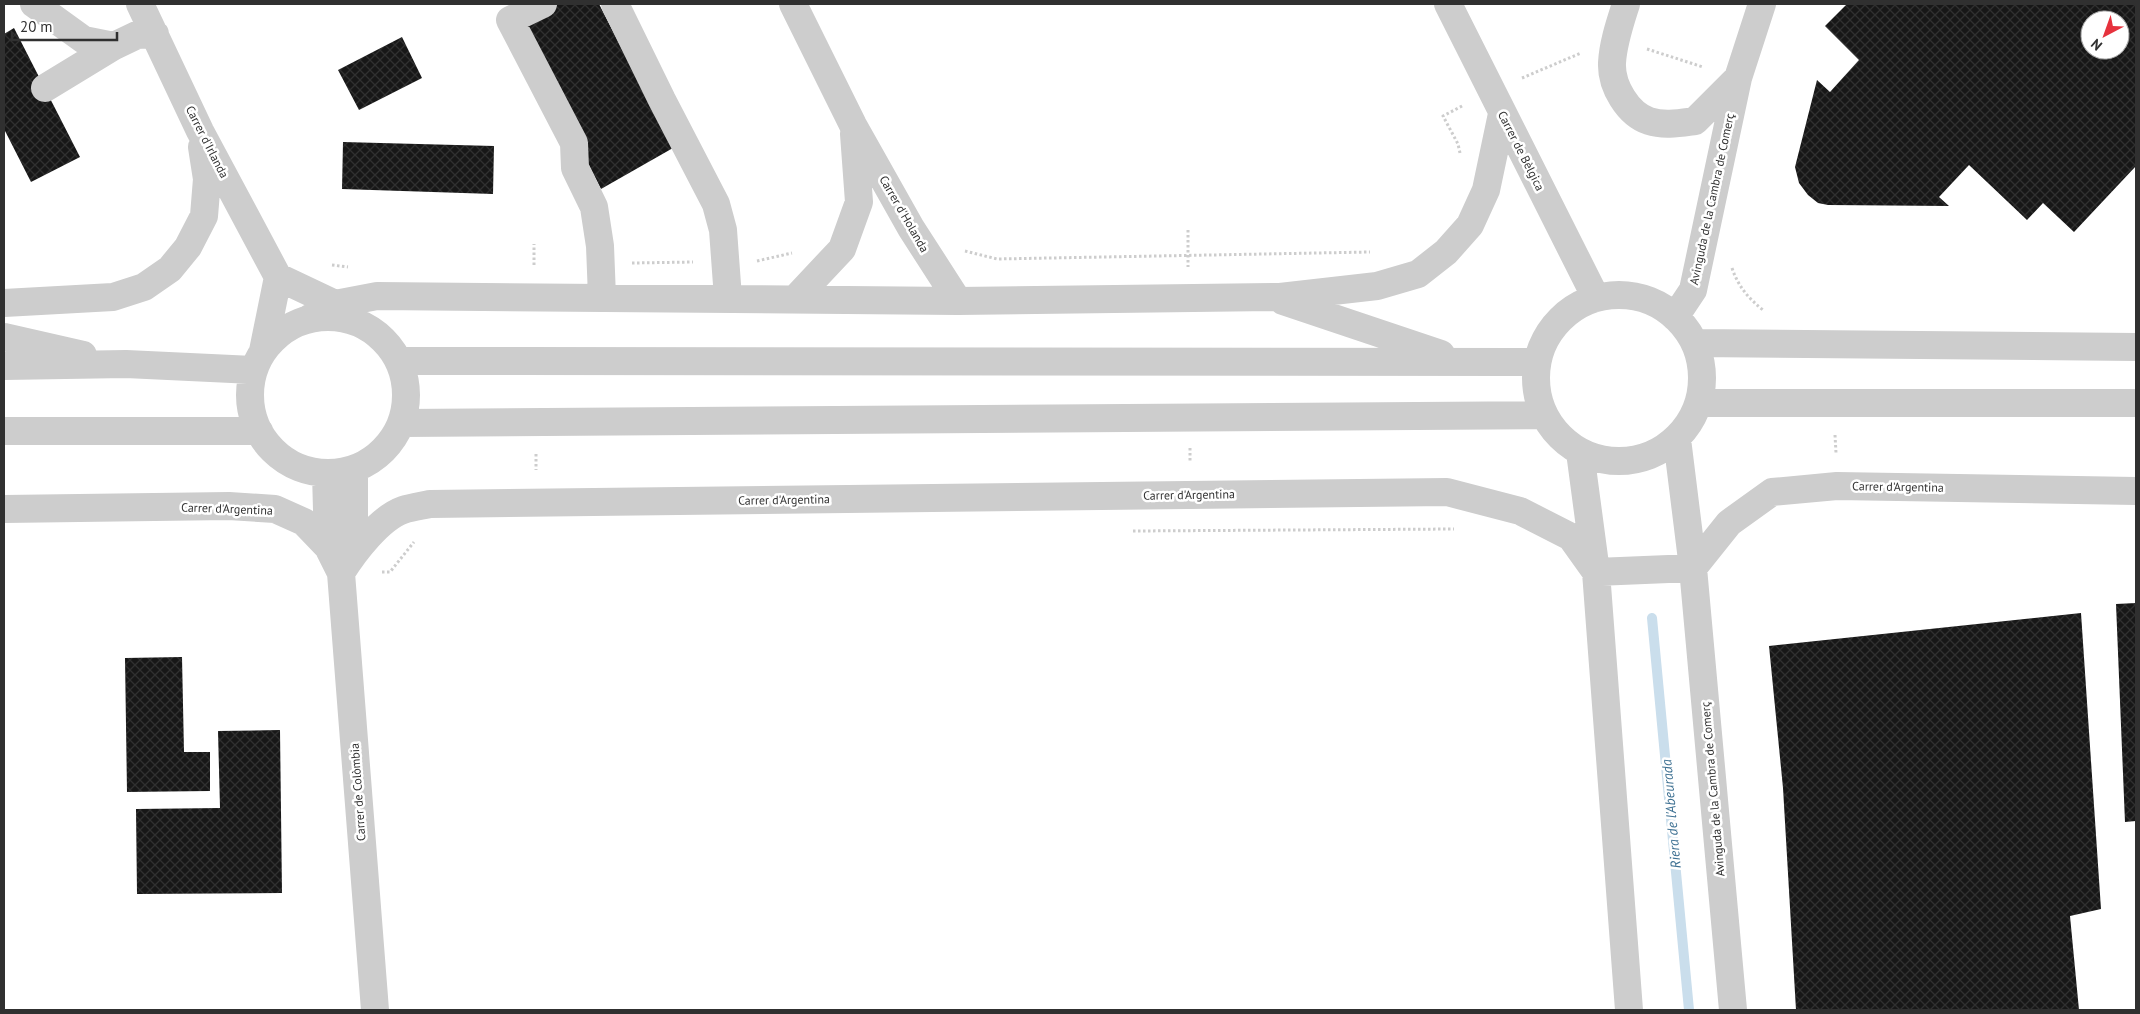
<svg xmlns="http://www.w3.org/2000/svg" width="2140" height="1014" viewBox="0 0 2140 1014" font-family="'PT Sans',sans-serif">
<defs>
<pattern id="building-cross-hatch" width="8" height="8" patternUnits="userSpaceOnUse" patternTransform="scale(1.25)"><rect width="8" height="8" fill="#171717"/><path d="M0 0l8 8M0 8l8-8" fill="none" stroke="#303030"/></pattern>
</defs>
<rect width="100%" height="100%" fill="#fff"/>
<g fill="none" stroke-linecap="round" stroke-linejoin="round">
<!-- stream -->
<path stroke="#cadeec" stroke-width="10" d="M1652,618L1689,1010"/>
</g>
<!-- building -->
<path fill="url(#building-cross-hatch)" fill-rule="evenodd" d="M559,4H599L673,148L601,189L518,25Z
M1847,4H2136V166L2074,232L2043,203L2027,220L1969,165L1939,197L1949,206L1828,205L1818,203L1808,195L1799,183L1795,167L1817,80L1830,92L1859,60L1825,26ZM2090,20H2120V50H2090Z
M14,28L80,157L31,182L4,129V34Z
M402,37L422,78L359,110L338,70Z
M343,142L494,146L493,194L342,189Z
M2136,603V821L2125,822L2116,604Z
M2081,613L2101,909L2070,916L2079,1010H1796L1783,788L1769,646Z
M182,657L184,752H210V791L127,792L125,658Z
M280,730L282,893L137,894L136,809L220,808L218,731Z"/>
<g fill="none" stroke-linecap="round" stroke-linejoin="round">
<!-- path -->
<path stroke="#cdcdcd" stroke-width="3" stroke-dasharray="2.5 2.5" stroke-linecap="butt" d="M1647,49L1703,67
M1522,78L1581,53
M1460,153L1458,144L1443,116L1464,105
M1188,230V267
M965,251L997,259L1370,252
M757,261L792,253
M632,263L693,262
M332,265L348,267
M534,265V244
M1732,268C1738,286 1748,298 1763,310
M1835,435L1836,453
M1190,448V462
M536,454V470
M1133,531L1454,529
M382,572H390L414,542"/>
<!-- minor -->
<path stroke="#cdcdcd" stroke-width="28" d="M34,4L84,40L114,46
M140,4L200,131L278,277L335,304L347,312
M543,4L510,20L574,143L575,168L594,207L600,246L602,297
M615,4L662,100L716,204L723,230L728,298
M793,4L853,125L911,228L958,301
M1448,4L1596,298
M1626,4C1620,23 1613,43 1612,63C1611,86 1628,114 1649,121C1664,126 1680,123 1695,121L1738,78
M45,88L114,46L137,35L155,34
M1536 378a83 83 0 1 1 166 0a83 83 0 1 1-166 0Z
M795,299L842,249L859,202L854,134
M1283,301L1441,354
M4,303L113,297L144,287L170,269L188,247L204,216L207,179L202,147
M250 395a78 78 0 1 1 156 0a78 78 0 1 1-156 0Z
M1675,317L1693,290L1738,78L1762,4
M310,318L335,304L377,296L958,301L1280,297L1377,286L1418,274L1446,252L1470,225L1486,190L1502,114
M4,337L83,355
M1695,343L2136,347
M263,351L278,277
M400,361L1537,362
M4,366L126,364L253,370
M1699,403H2136
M402,423L1544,415
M4,431H259
M1677,439L1693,568L1733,1010
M1580,452L1596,572L1629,1010
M354,469V552
M326,473L328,547
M4,509L229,506L275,509L304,522L328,547L341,573C354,552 380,518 403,510C412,507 421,506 430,504L1447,492L1520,511L1571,537L1596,572L1693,568L1729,523L1772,492L1837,486L2136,491
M341,573L375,1010"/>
</g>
<g text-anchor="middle" stroke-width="5" stroke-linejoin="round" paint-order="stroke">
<!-- street labels -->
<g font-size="12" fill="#303030" stroke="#fff">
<text transform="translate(207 142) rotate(63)" y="4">Carrer d'Irlanda</text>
<text transform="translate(1521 151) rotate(63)" y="4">Carrer de Bèlgica</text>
<text transform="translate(1712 199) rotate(-78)" y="4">Avinguda de la Cambra de Comerç</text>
<text transform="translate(904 214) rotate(60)" y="4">Carrer d'Holanda</text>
<text transform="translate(1898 487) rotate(1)" y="4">Carrer d'Argentina</text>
<text transform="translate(1189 495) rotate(-1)" y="4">Carrer d'Argentina</text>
<text transform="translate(784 500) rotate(-1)" y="4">Carrer d'Argentina</text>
<text transform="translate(227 509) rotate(2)" y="4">Carrer d'Argentina</text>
<text transform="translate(1713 789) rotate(-95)" y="4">Avinguda de la Cambra de Comerç</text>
<text transform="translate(358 792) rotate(-94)" y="4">Carrer de Colòmbia</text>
</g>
<!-- water labels -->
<g font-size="14" font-style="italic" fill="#3d7092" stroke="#fff">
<text transform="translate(1671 814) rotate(-95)" y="5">Riera de l'Abeurada</text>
</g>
</g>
<!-- border -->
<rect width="2140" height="1014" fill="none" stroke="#303030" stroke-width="10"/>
<!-- north arrow -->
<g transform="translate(2105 35) rotate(221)"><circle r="24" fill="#ffffff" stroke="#acacac"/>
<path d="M0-4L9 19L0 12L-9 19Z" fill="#e6323d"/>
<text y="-8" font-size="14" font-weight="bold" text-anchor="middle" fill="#303030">N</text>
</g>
<!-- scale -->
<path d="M12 32v8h105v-8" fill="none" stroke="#303030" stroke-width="2.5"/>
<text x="20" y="32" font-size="15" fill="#303030" stroke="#ffffff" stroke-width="4" paint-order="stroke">20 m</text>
</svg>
